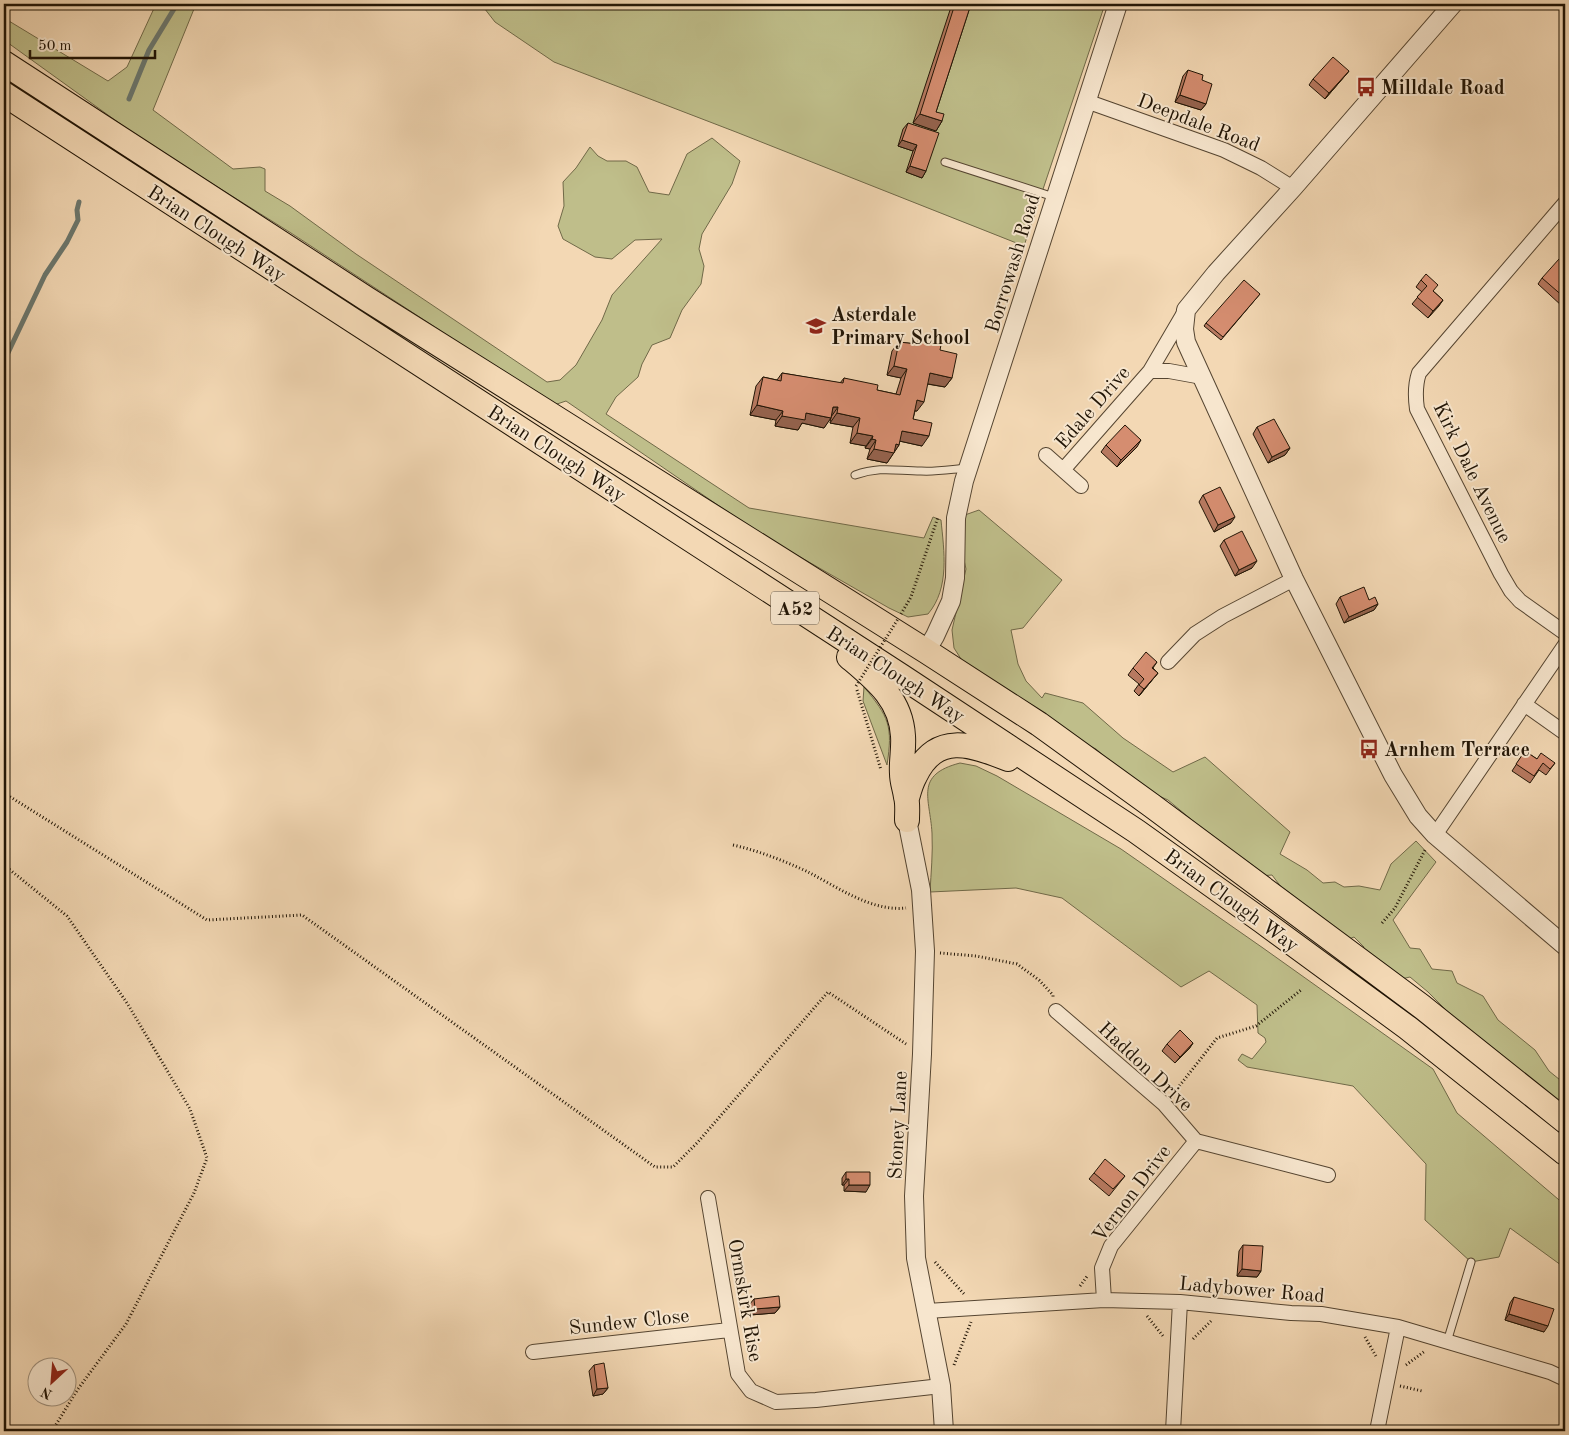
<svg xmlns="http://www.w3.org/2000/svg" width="1569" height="1435" viewBox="0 0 1569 1435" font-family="'Old Standard TT',serif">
<rect width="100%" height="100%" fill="#f3d8b4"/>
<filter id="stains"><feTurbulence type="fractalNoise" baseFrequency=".004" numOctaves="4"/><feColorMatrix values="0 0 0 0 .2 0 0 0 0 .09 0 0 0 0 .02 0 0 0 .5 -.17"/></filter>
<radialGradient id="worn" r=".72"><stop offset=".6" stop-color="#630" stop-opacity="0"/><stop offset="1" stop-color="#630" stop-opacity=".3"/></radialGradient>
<!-- green -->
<path fill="#bfbe8a" stroke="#706948" d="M156,4H196L153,110L233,169L260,167L265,169V191L290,206L356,254L547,382L560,380L576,365L602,320L612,295L662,239L635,240L612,259L595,257L563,239L558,226L564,206L563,182L576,168L590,147L598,156L607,161H626L637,167L649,192L669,195L687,154L712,138L740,161L732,184L702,234L699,249L704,266L701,284L682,310L670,338L652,345L642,364L638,377L616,397L606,414L749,508L924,538L933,517L941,520C944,551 950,588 928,614L908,617L889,608L760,534L566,401L554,405L291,233L144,141L4,40V18L108,81L127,67Z
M481,4H1105L1024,246L736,132L554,62L495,22Z
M979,510L1062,580L1023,628L1011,630L1018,664L1026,681L1042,698L1045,693L1083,703L1123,738L1173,772L1205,757L1290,832L1280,854L1307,870L1323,883L1335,882L1344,887L1359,886L1380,890L1391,864L1416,841L1436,862L1393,920L1410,948L1420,949L1432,969L1452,971L1457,983L1483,996L1498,1020L1535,1050L1549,1071L1565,1084V1111L1456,1020L1428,992L1410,977L1397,980L1360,957L1364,947L1354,937L1344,941L1291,900L1272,875L1259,876L1168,800L1139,787L1096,749L1066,735L963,662L954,648L952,630L966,569L961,546L962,516Z
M864,687C889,717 893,726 887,765L863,701Z
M960,763L976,766L997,776L1121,849L1263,948L1433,1069L1457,1113L1565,1205V1268L1510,1228L1499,1257L1471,1262L1425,1220L1426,1164L1353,1086L1247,1067L1238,1060L1242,1054L1252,1059L1266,1042L1265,1038L1258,1033L1257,1005L1209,971L1181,987L1062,898L1016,888L930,892C931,873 933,853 932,833C930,798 914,775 960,763Z"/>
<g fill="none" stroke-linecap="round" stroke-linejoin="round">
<!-- stream -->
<path stroke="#6b776e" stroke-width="5" d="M129,99L149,50L177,4
M4,364L6,357L45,275L67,242L78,220L77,210L79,202"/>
<defs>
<path id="service" d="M945,162L1054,197
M855,475C881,466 896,471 921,471C937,472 953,469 968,468
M1447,1342L1471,1262"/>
<path id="minor" d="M1086,101L1224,150L1261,168L1293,188
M1565,203L1419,373C1415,385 1415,395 1417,409L1501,574L1511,591L1520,601L1565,633
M1150,371H1169L1202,377
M1046,455L1081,486
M1063,470L1150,371L1184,313
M1168,662L1195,634L1223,616L1294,579
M1524,704L1565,733
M1435,835L1565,645
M1056,1011L1164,1104L1196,1141L1328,1175
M708,1198L738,1374L751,1391L776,1402L816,1400L941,1386
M1104,1300L1102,1268L1111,1246L1196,1141
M927,1311L1104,1300L1180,1302L1291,1313L1321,1314L1398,1327L1550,1372L1565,1379
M533,1352L729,1330
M1173,1431L1180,1302
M1377,1431L1398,1327"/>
<path id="tertiary" d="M1453,4L1293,188L1216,273L1186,310L1184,329L1186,342L1294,579L1393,775L1418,816L1435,835L1565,946
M926,651L935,636L951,601L955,578L956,518L964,481L1118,4
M907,820L921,890L925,951L922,1054L914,1196L916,1258L941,1386L944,1431"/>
<path id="trunk" d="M4,63L367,299L926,651L1039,724L1151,805L1421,1006L1565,1121
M4,94L901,676L1136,831L1262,921L1408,1028L1565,1153
M849,657C875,679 901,699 903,736C904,749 901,762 902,774C902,782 905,789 906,797C908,804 907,812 907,820
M907,798C909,791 911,783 915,776C936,732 971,744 1008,759"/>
</defs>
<!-- service casing -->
<use href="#service" stroke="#554531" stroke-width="9"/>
<!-- minor casing -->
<use href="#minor" stroke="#554531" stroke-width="16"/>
<!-- tertiary casing -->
<use href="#tertiary" stroke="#554531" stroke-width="20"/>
<!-- trunk casing -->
<use href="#trunk" stroke="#201405" stroke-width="26"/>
<!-- path -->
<path stroke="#201405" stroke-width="3" stroke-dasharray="1 2.5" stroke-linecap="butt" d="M901,614L911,597L938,517
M857,690L881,770
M4,793L207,920L302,915L655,1167H673L697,1143L828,992L906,1044
M733,845C759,851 782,860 806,871C836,886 871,912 906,908
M4,865L67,916L127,1003L190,1109L207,1158L194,1193L126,1324L78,1389L52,1431
M1382,923L1395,908L1426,848
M940,953L976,956L1017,964L1039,980L1053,995V998
M1173,1094L1217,1038L1256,1026L1301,990
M935,1262L964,1294
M1080,1286L1088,1275
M1147,1316L1163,1336
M1365,1337L1377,1358
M1193,1339L1211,1321
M954,1365L971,1322
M1406,1365L1425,1351
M1400,1386L1422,1391"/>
<!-- service -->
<use href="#service" stroke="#f7e6ce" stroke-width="7"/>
<!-- minor -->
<use href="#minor" stroke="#f7e6ce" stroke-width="14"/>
<!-- tertiary -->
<use href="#tertiary" stroke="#f7e6ce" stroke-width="18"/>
<!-- trunk -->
<use href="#trunk" stroke="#f3d8b4" stroke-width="24"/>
<!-- path-bridge -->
<path stroke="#201405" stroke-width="3" stroke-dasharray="1 2.5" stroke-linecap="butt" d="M856,686L898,619"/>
</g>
<!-- wall -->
<path fill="#b77960" stroke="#201405" d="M952,4H971L936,112L942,121L936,131L913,123Z
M1188,70L1206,104L1201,110L1175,102L1183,76Z
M1349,71L1344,77L1325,99L1309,85L1313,79Z
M908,123L926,171L922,178L906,172L913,151L898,146L903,129Z
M1565,264V302L1562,306L1538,284L1542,278Z
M1421,280L1443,300L1428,318L1412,304L1422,292L1416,287Z
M1260,294L1221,340L1204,326L1206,323Z
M918,340L940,350L952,378L945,387L927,384L917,411H915L913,419L922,446L899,441V445L887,463L867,459L870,449L865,448L866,446L850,443L853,427L830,423L831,417L824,428L802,423L798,430L775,426L776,420L750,415L756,386L763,377L777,380L782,373L840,383L844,378L877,390L896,394L901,378L887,375L892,351L899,342L915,344Z
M1257,427L1290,448L1285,455L1268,463L1253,434Z
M1106,445L1137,447L1117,467L1101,452Z
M1203,495L1231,523L1214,532L1199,502Z
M1224,540L1252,568L1235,576L1220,546Z
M1340,597L1369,600L1378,604L1374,610L1344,623L1336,604Z
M1157,662L1153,668L1158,673L1139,696L1134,691L1139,684L1128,675L1133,668Z
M1525,751L1537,759L1555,763L1546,775L1539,770L1530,783L1512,771Z
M1193,1043L1189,1049L1175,1063L1162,1051L1167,1044Z
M846,1172L866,1192L844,1191V1185H842V1178Z
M1094,1173L1125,1176L1109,1196L1089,1179Z
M1243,1245L1261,1271L1257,1277L1237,1276L1239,1251Z
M1514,1297L1544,1332L1505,1320L1510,1303Z
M754,1299L780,1307L775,1313L750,1315L749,1305Z
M594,1365L608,1388L603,1394L593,1396L589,1371Z"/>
<!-- shaded-wall -->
<path fill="#95634e" stroke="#201405" d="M1349,71L1344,77L1325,99L1329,93Z
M1180,95L1206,104L1201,110L1175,102Z
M920,114L942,121L936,131L913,123Z
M902,140L917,145L913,151L898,146Z
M910,166L926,171L922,178L906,172Z
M1443,300L1439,306L1428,318L1433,311Z
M894,366L907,369L901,378L887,375Z
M930,373L952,378L945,387L923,383Z
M917,400L924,402L917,411L911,410Z
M757,405L783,411L776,420L750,415Z
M833,407H838L831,417Z
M806,413L831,418L824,428L802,423L798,430L775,426L782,416Z
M837,413L860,418L853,427L830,423Z
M902,431L929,436L922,446L895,440Z
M857,433L873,436L866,446L850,443Z
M872,439L876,440L870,449L865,448Z
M1141,440L1137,447L1117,467L1121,460Z
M896,444L899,445L887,463L867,459L874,449Z
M1290,448L1285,455L1268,463L1272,457Z
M1235,517L1231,523L1214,532L1218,525Z
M1257,561L1252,568L1235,576L1239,570Z
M1378,604L1374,610L1344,623L1349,617Z
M1158,673L1153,679L1139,696L1144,689Z
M1193,1043L1189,1049L1175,1063L1180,1057Z
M846,1179H849L844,1185H842Z
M849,1185H870L866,1192L844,1191Z
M1242,1269L1261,1271L1257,1277L1237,1276Z
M780,1307L775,1313L750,1315L755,1309Z
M1509,1314L1548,1326L1544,1332L1505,1320Z
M608,1388L603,1394L593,1396L597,1389Z"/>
<!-- building -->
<path fill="#d58d70" stroke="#201405" d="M955,4H971L936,112L944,114L942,121L920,114Z
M1333,57L1349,71L1329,93L1313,79Z
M1188,70L1203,75L1202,80L1212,84L1206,104L1180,95Z
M908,123L939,133L926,171L910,166L917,145L902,140Z
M1559,259L1565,264V298L1542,278Z
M1426,274L1438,285L1433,291L1443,300L1433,311L1417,297L1427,286L1421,280Z
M1244,280L1260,294L1223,337L1206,323Z
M918,340L941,345L940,350L957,354L952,378L930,373L924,402L917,400L913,419L932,423L929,436L902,431L899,445L896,444L894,453L874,449L876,440L872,439L873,436L857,433L860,418L837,413L838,407H833L831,418L806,413L805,420L782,416L783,411L757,405L763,377L781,381L782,373L843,383L844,378L878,385L877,390L900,395L907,369L894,366L899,342L917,344Z
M1274,419L1290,448L1272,457L1257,427Z
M1125,425L1141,440L1121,460L1106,445Z
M1220,487L1235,517L1218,525L1203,495Z
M1242,531L1257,561L1239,570L1224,540Z
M1364,587L1369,600L1375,597L1378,604L1349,617L1340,597Z
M1146,652L1157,662L1152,668L1158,673L1144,689L1139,685L1144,679L1133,668Z
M1525,751L1537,759L1541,753L1555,763L1550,769L1543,763L1534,776L1516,764Z
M1180,1030L1193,1043L1180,1057L1167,1044Z
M1105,1159L1125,1176L1113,1189L1094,1173Z
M846,1172H870V1185H849V1179H846Z
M1243,1245L1263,1246L1261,1271L1242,1269Z
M779,1296L780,1307L755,1309L754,1299Z
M1514,1297L1554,1309L1548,1326L1509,1314Z
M604,1363L608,1388L597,1389L594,1365Z
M1127,1427L1145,1428V1431H1126Z"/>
<!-- icons -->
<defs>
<symbol id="bus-bare" viewBox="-9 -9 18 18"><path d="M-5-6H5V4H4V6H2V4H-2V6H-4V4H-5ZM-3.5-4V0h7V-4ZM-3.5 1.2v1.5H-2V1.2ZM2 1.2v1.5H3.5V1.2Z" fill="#8f2418" stroke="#f7e6ce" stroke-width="2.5" paint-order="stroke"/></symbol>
<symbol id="school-bare" viewBox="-9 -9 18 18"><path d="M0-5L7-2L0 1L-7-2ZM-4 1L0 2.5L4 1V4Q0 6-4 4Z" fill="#8f2418" stroke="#f7e6ce" stroke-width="2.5" paint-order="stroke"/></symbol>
</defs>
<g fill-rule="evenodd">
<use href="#bus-bare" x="1352" y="73" width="28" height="28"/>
<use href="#school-bare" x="802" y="312" width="28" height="28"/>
<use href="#bus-bare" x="1355" y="735" width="28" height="28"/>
</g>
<g text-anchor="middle" stroke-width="4" stroke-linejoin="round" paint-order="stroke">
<!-- shield labels -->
<rect fill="#f7e6ce" stroke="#605341" stroke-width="1" x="771" y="591.5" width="48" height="33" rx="4"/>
<g font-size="19" font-weight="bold" fill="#201405">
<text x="795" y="615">A52</text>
</g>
<!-- poi labels -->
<g font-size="20" font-weight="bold" fill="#201405" stroke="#f7e6ce" text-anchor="start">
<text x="1381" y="94">Milldale Road</text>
<text x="831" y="321">Asterdale<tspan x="831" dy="23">Primary School</tspan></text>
<text x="1384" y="756">Arnhem Terrace</text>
</g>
<!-- street labels -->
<g font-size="20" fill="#201405" stroke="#f7e6ce">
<text transform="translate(1199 122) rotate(21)" y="7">Deepdale Road</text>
<text transform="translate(217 233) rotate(33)" y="7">Brian Clough Way</text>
<text transform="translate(1012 263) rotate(-73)" y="7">Borrowash Road</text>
<text transform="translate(1092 407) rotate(-49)" y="7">Edale Drive</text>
<text transform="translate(557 453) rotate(33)" y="7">Brian Clough Way</text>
<text transform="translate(1473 472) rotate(64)" y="7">Kirk Dale Avenue</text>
<text transform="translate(896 674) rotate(33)" y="7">Brian Clough Way</text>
<text transform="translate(1232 900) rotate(36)" y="7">Brian Clough Way</text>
<text transform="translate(1146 1066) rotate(43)" y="7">Haddon Drive</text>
<text transform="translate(897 1125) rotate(-87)" y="7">Stoney Lane</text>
<text transform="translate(1131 1193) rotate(-53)" y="7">Vernon Drive</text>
<text transform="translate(1252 1289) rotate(5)" y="7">Ladybower Road</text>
<text transform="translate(746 1300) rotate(80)" y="7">Ormskirk Rise</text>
<text transform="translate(629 1321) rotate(-6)" y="7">Sundew Close</text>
</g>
</g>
<!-- margin -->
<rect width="1569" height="1435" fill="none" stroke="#f3d8b4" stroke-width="20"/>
<rect x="5" y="5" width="1559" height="1425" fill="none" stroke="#201405" stroke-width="2.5"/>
<rect x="10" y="10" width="1549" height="1415" fill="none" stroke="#201405"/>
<!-- north arrow -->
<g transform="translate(52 1382) rotate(206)"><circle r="24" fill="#f7e6ce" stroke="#a1927e"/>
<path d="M0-4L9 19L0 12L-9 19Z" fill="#8f2418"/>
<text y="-8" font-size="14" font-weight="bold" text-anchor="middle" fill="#201405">N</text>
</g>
<!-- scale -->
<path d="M30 50v8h125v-8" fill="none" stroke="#201405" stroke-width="2.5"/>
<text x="38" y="50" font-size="15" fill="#201405" stroke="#f7e6ce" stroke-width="4" paint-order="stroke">50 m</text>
<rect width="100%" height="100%" filter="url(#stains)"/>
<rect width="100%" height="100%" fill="url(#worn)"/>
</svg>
